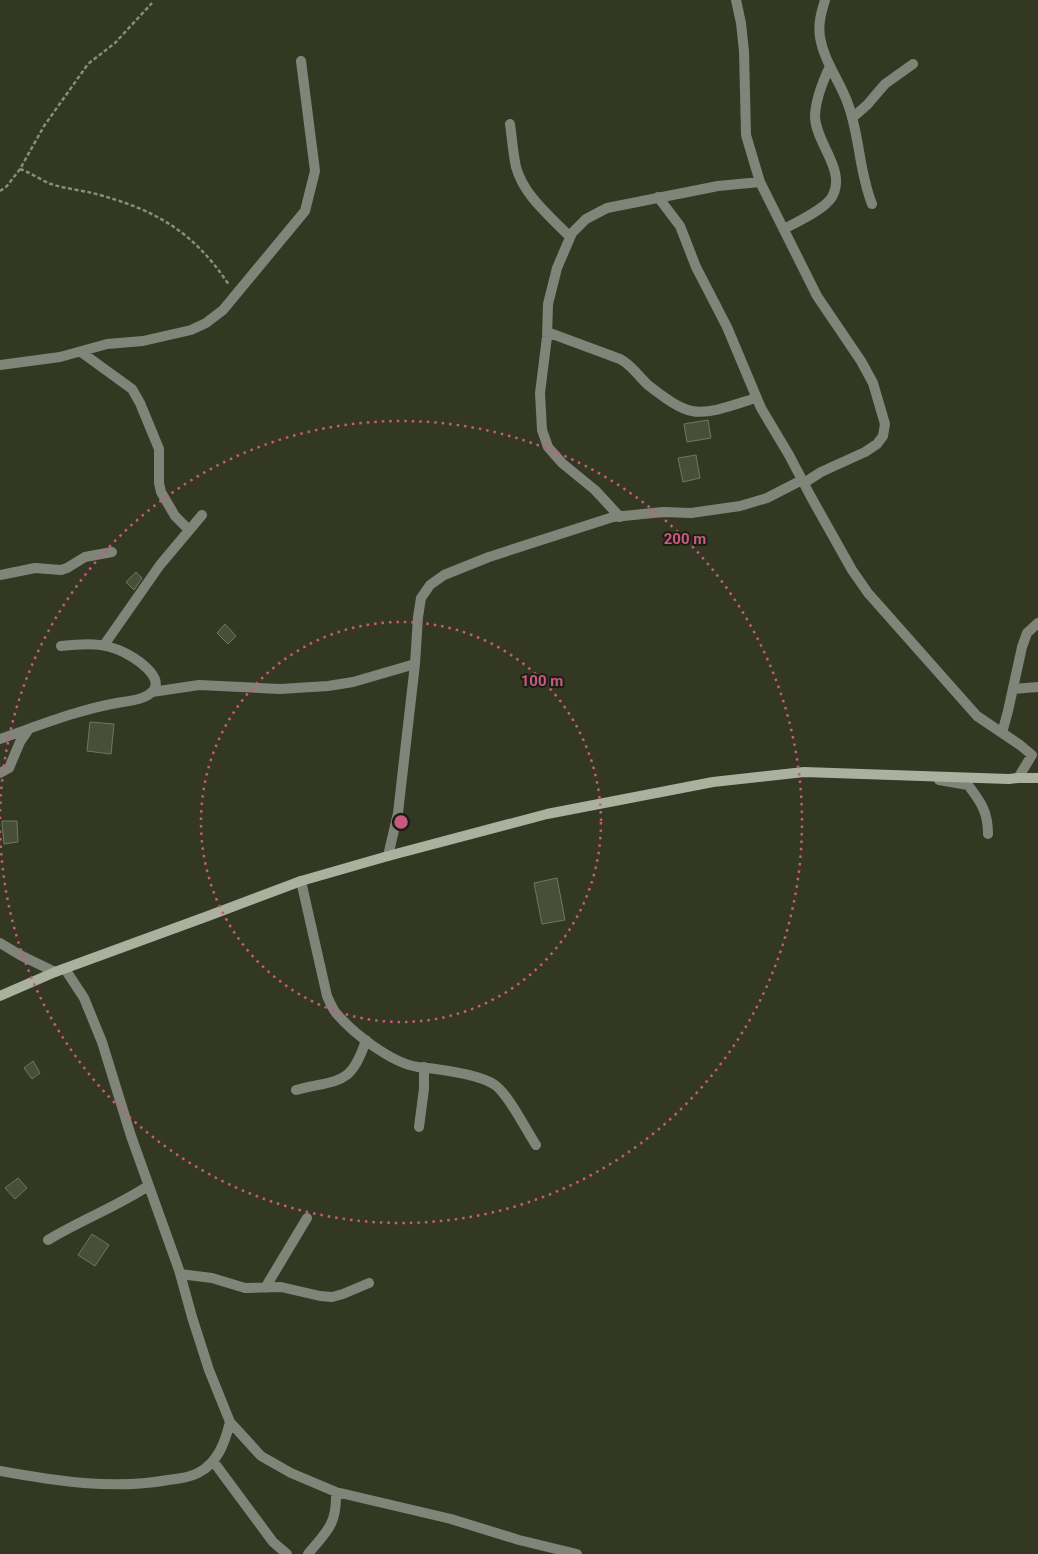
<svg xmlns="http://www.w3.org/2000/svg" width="1038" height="1554" viewBox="0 0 1038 1554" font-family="Roboto,sans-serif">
<rect width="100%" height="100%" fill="#333822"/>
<!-- building -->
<path fill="#484e37" stroke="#70775f" d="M708,420L711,438L687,442L684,424Z
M696,455L700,478L683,482L678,458Z
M136,572L142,578L134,590L126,582Z
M225,624L236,636L228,644L217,633Z
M90,722L114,724L111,754L87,751Z
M2,821H17L18,842L4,844Z
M557,878L565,920L542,924L534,883Z
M33,1061L40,1073L32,1079L24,1068Z
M18,1178L27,1188L15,1199L5,1188Z
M92,1234L109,1245L95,1266L78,1255Z"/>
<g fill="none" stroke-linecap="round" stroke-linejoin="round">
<!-- path -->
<path stroke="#898d7c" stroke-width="2.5" stroke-dasharray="4 2.5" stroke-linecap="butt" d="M20,169C31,173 41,180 51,184C66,189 82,190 96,194C156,210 194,232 229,285
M0,191L7,186L20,169L44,126L88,64L115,43L152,3"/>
<!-- street -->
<path stroke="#818479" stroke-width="10" d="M736,0L741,23L744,51L746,135L760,182L817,296L861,361L873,383L885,424L883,436L877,444L865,452L821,472L804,483
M825,0C821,13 818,24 820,37C824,62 840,81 848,104C860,137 859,172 872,204
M852,118L867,105L885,84L913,64
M510,124C512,138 513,153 516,167C524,196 550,216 570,237
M658,197L680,226L696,267L727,327L761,408L789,455L811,497L852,570L868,593L977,716L1020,745L1032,755L1018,778
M784,229C797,222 825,209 832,197C847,170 816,144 815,117C815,100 823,81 830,66
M547,332L620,359C632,365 638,376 648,385C660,394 677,408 692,411C710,415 739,403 756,398
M81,352L132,389L140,403L159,449V483L161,492L175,516L189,530
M0,365L60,357L107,344L143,341L191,330L206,323L223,310L305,211L315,171L301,61
M620,517L595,490L562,463L548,447L542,430L540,393L547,337L548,304L557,268L572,233L586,219L607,208L718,186L760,182
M0,575L35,568L61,570L67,568L85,557L112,552
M104,645L160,565L202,515
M1013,689L1038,687
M152,692L199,685L280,689L328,686L353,682L415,664
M1002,733L1008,711L1022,647L1027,633L1038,623
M0,739C38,726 77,710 117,703C128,701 145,700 153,691C163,679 143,664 134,658C109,642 90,643 61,646
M0,773L9,768L20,742L29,729
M939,780L968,785C981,802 988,812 988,834
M388,856L398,813L415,664L418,617L421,598L430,585L444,575L489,557L613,517L663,512L691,513L740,506L767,498L802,480
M301,881L327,996C330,1002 332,1008 336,1013C353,1033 391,1063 418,1067C438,1069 479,1074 495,1085C509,1095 526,1130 536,1145
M0,943L20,955L55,972
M65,969L84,998L102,1042L131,1136L179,1270L192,1317L209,1370L230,1422L261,1456L291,1473L336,1492L451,1519L519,1540L577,1554
M296,1090C338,1079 351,1087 366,1040
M419,1127L424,1089V1067
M48,1240C81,1220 116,1207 148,1186
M180,1274L212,1278L245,1288L281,1287L320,1296L332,1297L343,1294L369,1283
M265,1288L307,1218
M213,1461L273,1542L287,1554
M0,1471C55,1481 113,1490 168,1480C178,1479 190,1477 198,1473C218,1463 225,1442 230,1422
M308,1554C328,1530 337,1524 336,1492"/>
<!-- secondary -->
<path stroke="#abb19f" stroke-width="10" d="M0,996L55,972L208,916L301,881L388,856L547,814L713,782L804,772L1009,779L1018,778H1038"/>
</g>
<!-- distance rings -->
<g fill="none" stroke="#c85a81" stroke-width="2.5" stroke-dasharray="2.5 5">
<circle cx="401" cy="822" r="200"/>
<path d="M0 819A401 401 0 1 1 0 825"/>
</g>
<circle cx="401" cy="822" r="8" fill="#c85a81" stroke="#1c1e14" stroke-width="2.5"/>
<g font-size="15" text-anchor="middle" font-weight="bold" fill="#c85a81" stroke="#1c1e14" stroke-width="4" stroke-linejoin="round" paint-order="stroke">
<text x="685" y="544">200 m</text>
<text x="542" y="686">100 m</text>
</g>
</svg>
